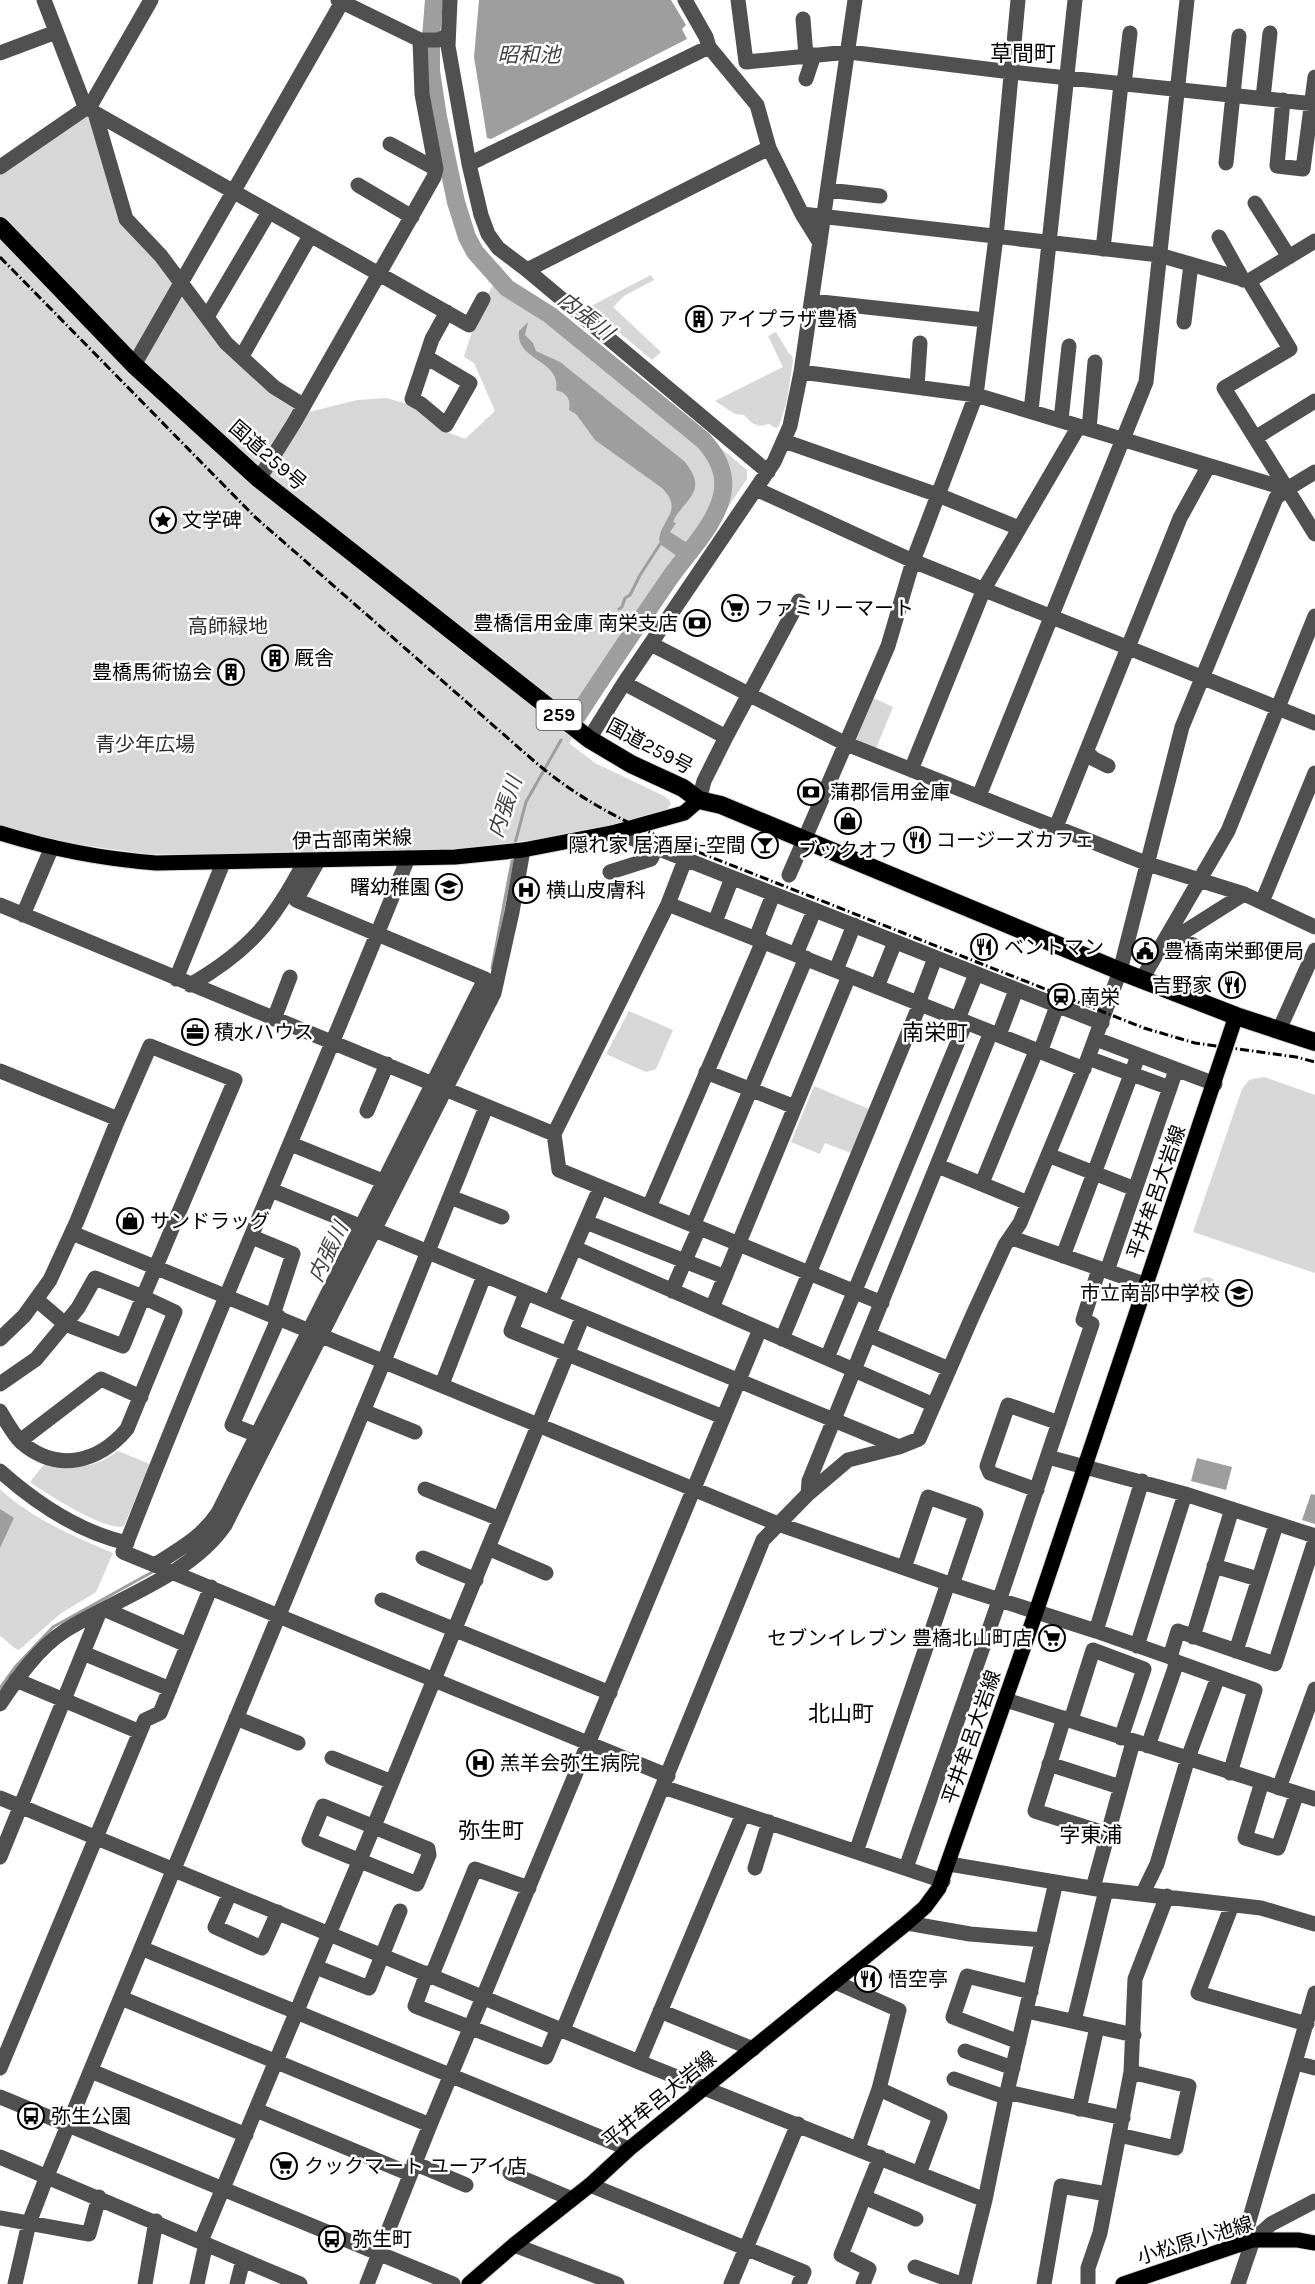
<svg xmlns="http://www.w3.org/2000/svg" width="1315" height="2284" viewBox="0 0 1315 2284" font-family="Karla,'Noto Sans JP',sans-serif">
<rect width="100%" height="100%" fill="#fff"/>
<!-- green -->
<path fill="#d7d7d7" d="M87,112L91,115L124,220L198,309L309,412L357,400L387,398L420,408L447,432L465,439L495,411L474,363L464,357L472,331L469,328L493,285L552,321L559,313L747,470V479L569,743L595,763L664,796L669,800L671,804L665,812L646,818L556,837L461,849L230,854H145L75,844L71,846L0,826V171Z
M651,275L654,280L624,296L613,307L661,352L652,360L589,307Z
M776,332L788,352L792,356L793,361L787,401L779,426L776,428L769,424L759,426L752,423L744,415L735,414L715,401L783,367L768,336Z
M869,696L893,707L875,751L849,740Z
M629,1011L673,1030L656,1069L646,1072L606,1054Z
M1264,1077L1315,1095V1273L1193,1232L1242,1089L1249,1080Z
M814,1086L869,1109L851,1153L825,1143L820,1154L791,1142Z
M1197 1287a10 10 0 1 1 20 0a10 10 0 1 1-20 0Z
M118,1451L150,1464L124,1526C106,1532 47,1494 30,1482L46,1462C73,1469 95,1469 118,1451Z
M0,1489C32,1519 73,1536 113,1553L96,1592L60,1614L19,1650C10,1647 8,1640 0,1636Z"/>
<!-- water -->
<path fill="#9e9e9e" d="M479,0H671L686,25L682,29L687,39L491,139L487,138L474,57Z
M528,322L525,335L533,343L536,351L560,362L684,461C711,493 682,500 673,522L676,523L670,532L689,544L678,557L660,544L659,539C662,518 684,511 662,488L595,440L576,414L569,410C571,399 567,393 556,390C562,360 515,361 519,331Z
M1197,1458L1232,1467L1226,1490L1191,1481Z
M1311,1494L1315,1495V1524L1302,1520Z
M0,1509L14,1518L0,1548Z"/>
<g fill="none" stroke-linecap="round" stroke-linejoin="round">
<!-- stream -->
<path stroke="#9e9e9e" stroke-width="3" d="M619,609L622,607L625,598L630,595L640,575L660,544
M514,847L526,802L561,740
M492,968L513,856
M0,1688L16,1666L53,1627L154,1571"/>
<!-- river -->
<path stroke="#9e9e9e" stroke-width="18" d="M434,0L431,37V71L438,117L456,202L467,237L475,252L507,288L550,315L703,440C716,454 725,470 723,489C720,521 686,554 669,579C638,624 607,670 577,716"/>
<defs>
<path id="major" d="M0,833C51,849 102,859 156,863L455,857L523,850L616,832L684,813L699,800
M469,2284L514,2245L590,2185L629,2149L907,1923L925,1907L939,1888L1036,1612L1236,1016
M1123,2284L1253,2240H1298L1315,2243"/>
<path id="highway" d="M0,226L134,365L259,479L589,739L631,764L683,788L699,800L721,805L1120,971L1236,1016L1315,1042"/>
</defs>
<!-- major casing -->
<use href="#major" stroke="#dbdbdb" stroke-width="17"/>
<!-- highway casing -->
<use href="#highway" stroke="#dbdbdb" stroke-width="20"/>
<!-- minor -->
<path stroke="#505050" stroke-width="15" d="M44,0L84,104L95,113L469,325L483,299
M338,0L420,40H438L447,36
M450,0L448,46L469,164L481,215L488,234L498,248L527,270L768,472
M685,0L706,37L709,47
M738,0L746,62L849,52L1011,72L1315,104
M803,19L806,56
M0,53L56,32
M806,79L814,55
M1124,84L1130,33
M1263,98L1270,33
M1283,100L1277,166L1303,169L1315,77
M95,113L126,219L161,256L226,343L274,387L303,405
M390,144L436,169
M1226,163L1239,36
M469,164L709,47L757,105L769,148L802,214L820,243
M0,167L83,110L89,108L151,0
M358,185L412,217
M828,190L880,196
M1255,203L1289,257
M802,214L1159,255L1249,281L1290,349L1224,388L1315,534
M1219,237L1243,280
M1103,249L1121,84
M527,270L769,148
M1249,281L1315,241
M812,301L985,320
M207,317L269,212
M1184,322L1191,264
M242,356L310,236
M426,357L470,383L446,425L421,404L412,399L432,339L447,312
M134,365L342,2
M801,372L976,395L1287,489
M917,387L920,343
M1031,411L1075,0
M1061,420L1069,346
M1089,429L1095,362
M1255,438L1315,401
M784,441L938,495L1019,528
M259,479L294,423L434,177L436,169L422,94L420,40
M756,489L913,561L1315,723
M651,644L844,743L1148,864L1244,894L1315,927
M624,683L726,737
M589,739L624,683L774,462L790,426L801,372L855,0
M1086,752L1094,759L1108,766
M911,770L984,589L1079,426
M979,796L1146,382L1187,0
M699,800L704,781L726,737L799,601
M1056,827L1180,518L1208,467
M616,832L1102,1023
M408,858C315,1090 213,1319 123,1552L668,1776
M685,860L668,904L554,1134L559,1170L882,1303
M610,872L651,859L656,849
M789,875L888,646L913,561L976,395L996,237L1018,0
M1262,902L1315,773
M668,904L1084,1069
M0,905L554,1134
M23,915L52,847
M715,922L732,878
M1175,937L1209,952
M756,938L773,895
M1165,944L1244,894
M796,954L814,911
M836,970L854,925
M176,979L223,863
M1142,979L1228,831L1315,616
M190,985C250,950 273,922 305,861
M877,987L895,942
M274,1019L290,977
M958,1019L976,974
M1279,1030L1315,950
M999,1035L1016,990
M1096,1039L1215,1084
M1088,1058L1170,1088
M0,1071L118,1119
M706,1072L795,1107
M367,1111L387,1064
M291,1144L385,1182
M1048,1155L1135,1189
M938,1166L1028,1203
M982,1183L1034,1056L1042,1047L1057,1006
M271,1190L362,1227
M450,1197L502,1217
M649,1207L763,941
M586,1222L725,1277
M693,1226L806,958
M375,1230L899,1447
M72,1233L778,1524L950,1584L1096,1631L1170,1657L1177,1662
M252,1237L293,1254L273,1315
M1012,1238L1147,1285
M575,1248L934,1405
M1063,1256L1138,1056
M1107,1271L1176,1070
M95,1278L143,1297L123,1346L65,1324L78,1308Z
M672,1291L699,1228
M526,1293L511,1331L723,1417
M551,1302L600,1188
M712,1308L849,976
M869,1335L949,1369
M0,1339L24,1316L50,1280L77,1221L117,1122L150,1046L235,1080L143,1297L175,1312L127,1429C98,1463 57,1473 21,1442C13,1434 6,1421 0,1411
M782,1339L920,1004V998L935,958
M827,1358L966,1022
M0,1384L36,1359L65,1324L37,1300
M442,1384L484,1276
M363,1411L415,1432
M257,1435L232,1425L279,1317
M20,1441L101,1379L141,1397
M1048,1457L1185,1494L1315,1536
M0,1471C36,1503 79,1532 127,1543
M425,1489L500,1519
M1037,1490L990,1473L987,1466L1008,1405L1059,1423
M808,1494L809,1481L991,1032
M488,1548L546,1573
M423,1558L476,1580
M156,1564C180,1549 202,1537 218,1513L485,979L296,900L318,861
M1214,1566L1258,1579
M382,1600L610,1693
M104,1609L187,1645
M1096,1631L1142,1481
M1193,1637L1232,1509
M1137,1646L1185,1494
M1236,1651L1276,1525
M83,1653L170,1689
M1170,1657L1178,1631L1275,1664L1315,1540
M16,1680L140,1732
M1006,1700L1315,1799
M0,1704C18,1677 38,1648 66,1630C117,1598 190,1576 225,1525L494,993L512,912L523,850
M236,1718L298,1743
M1064,1718L1035,1811L1107,1834
M1071,1720L1093,1650L1144,1669L1121,1738
M1148,1746L1177,1662L1255,1690L1230,1773
M332,1758L392,1782
M1049,1764L1120,1787
M1262,1782L1245,1838L1278,1848L1297,1793
M663,1787L943,1881
M1279,1788L1315,1689
M0,1798L639,2062L985,2200
M323,1806L428,1849L429,1855L417,1884L309,1840Z
M856,1852L946,1589L954,1579L976,1514L928,1497L904,1568
M0,1857L100,1611
M949,1864L1097,1889L1261,1908L1315,1924
M755,1868L769,1822
M906,1868L999,1601L1092,1324L1083,1320L1099,1269
M1093,1888L1133,1742
M230,1893L215,1927L262,1948L278,1912
M1143,1893L1157,1864L1188,1758L1218,1677
M1232,1905L1198,1993L1307,2024
M907,1923L970,1934L1043,1940
M141,1948L629,2149
M316,1967L369,1988L400,1911
M427,1973L415,2006L546,2057L558,2028
M432,1975L475,1869L529,1888
M835,1982L899,2010L879,2089L858,2148
M121,1998L430,2125
M660,2011L753,2049
M1027,2011L1134,2035
M1074,2021L1106,1890
M563,2030L763,1540L808,1494L848,1460L899,1447L919,1439L972,1317L1005,1245L1020,1223L1088,1058L1120,971L1182,727L1276,498L1287,489L1315,472
M1019,2042L953,2017L967,1976L1031,1992
M965,2051L1013,2068
M639,2062L743,1814
M1296,2063L1315,2068
M0,2068L145,1720L160,1713L211,1587
M91,2071L246,2135
M954,2079L1005,2097
M879,2089L940,2117L919,2174
M1007,2092L1123,2118
M0,2097L453,2284
M1079,2109L1097,2027
M256,2110L410,2174
M1119,2135L1176,2148L1189,2086L1131,2072
M0,2157L300,2284
M414,2163L466,2185
M510,2173L572,2199
M590,2185L804,2272L799,2284
M864,2197L916,2219
M0,2218L89,2234L99,2197
M1253,2240L1247,2228L1315,1993
M201,2241L374,1826L583,1316
M514,2245L617,2284
M915,2267L961,2284
M15,2284L29,2223L47,2176L384,1361L486,1107
M145,2284L156,2221
M197,2284L206,2243
M237,2284L243,2260
M367,2284L430,2125L760,1329
M731,2284L798,2124
M863,2284L869,2269L841,2255L880,2157
M964,2284L985,2200L1007,2092L1056,1882
M1044,2284L1061,2186L1107,2194
M1088,2284V2268L1100,2233L1131,2072L1135,1979L1167,1896
M1238,2284L1253,2240L1271,2224L1315,2201"/>
<!-- major -->
<use href="#major" stroke="#000" stroke-width="15"/>
<!-- highway -->
<use href="#highway" stroke="#000" stroke-width="18"/>
<!-- rail -->
<path stroke="#000" stroke-width="3" stroke-dasharray="9 3 1.5 3" stroke-linecap="butt" d="M0,257L255,517L534,761C574,795 612,816 660,837L1144,1028L1195,1043L1296,1057L1315,1062"/>
</g>
<!-- icons -->
<defs>
<symbol id="building-ring" viewBox="-11 -11 22 22"><circle r="9.5" fill="#fff" stroke="#000" stroke-width="1.5"/><path d="M-4-6H4V6H1V3H-1V6H-4ZM-2.5-4.3h1.7v1.8h-1.7ZM.8-4.3h1.7v1.8H.8ZM-2.5-1h1.7V.8h-1.7ZM.8-1h1.7V.8H.8Z" fill="#000"/></symbol>
<symbol id="sight-ring" viewBox="-11 -11 22 22"><circle r="9.5" fill="#fff" stroke="#000" stroke-width="1.5"/><path d="M0-6L1.8-2.2L6-1.7L2.9 1.2L3.7 5.4L0 3.3L-3.7 5.4L-2.9 1.2L-6-1.7L-1.8-2.2Z" fill="#000"/></symbol>
<symbol id="supermarket-ring" viewBox="-11 -11 22 22"><circle r="9.5" fill="#fff" stroke="#000" stroke-width="1.5"/><path d="M-6-5.5h2.5l.6 2H6L4.5 2H-2.5L-4.4-4H-6ZM-1.5 3.2a1.3 1.3 0 1 0 .1 0ZM3 3.2a1.3 1.3 0 1 0 .1 0Z" fill="#000"/></symbol>
<symbol id="bank-ring" viewBox="-11 -11 22 22"><circle r="9.5" fill="#fff" stroke="#000" stroke-width="1.5"/><path d="M-6-4H6V4H-6ZM0-2.3a2.3 2.3 0 1 0 0 4.6a2.3 2.3 0 1 0 0-4.6Z" fill="#000"/></symbol>
<symbol id="shop-ring" viewBox="-11 -11 22 22"><circle r="9.5" fill="#fff" stroke="#000" stroke-width="1.5"/><path d="M-5-2.5h2.3a2.7 3.5 0 0 1 5.4 0H5L5.5 6h-11ZM-1.5-2.5h3a1.5 2.3 0 0 0-3 0Z" fill="#000"/></symbol>
<symbol id="restaurant-ring" viewBox="-11 -11 22 22"><circle r="9.5" fill="#fff" stroke="#000" stroke-width="1.5"/><path d="M-5-6h1v4h1v-4h1v4h1v-4h1v5L-1.5 .5V6h-2V.5L-5-1ZM5-6V6H3V1.5H1.5Q1.5-4 5-6Z" fill="#000"/></symbol>
<symbol id="bar-ring" viewBox="-11 -11 22 22"><circle r="9.5" fill="#fff" stroke="#000" stroke-width="1.5"/><path d="M-6-5H6L.8 .8V4.5H3.5V6h-7V4.5H-.8V.8Z" fill="#000"/></symbol>
<symbol id="school-ring" viewBox="-11 -11 22 22"><circle r="9.5" fill="#fff" stroke="#000" stroke-width="1.5"/><path d="M0-5L7-2L0 1L-7-2ZM-4 1L0 2.5L4 1V4Q0 6-4 4Z" fill="#000"/></symbol>
<symbol id="hospital-ring" viewBox="-11 -11 22 22"><circle r="9.5" fill="#fff" stroke="#000" stroke-width="1.5"/><path d="M-5-5h3v3.5h4V-5h3V5h-3V1.5h-4V5h-3Z" fill="#000"/></symbol>
<symbol id="civic-ring" viewBox="-11 -11 22 22"><circle r="9.5" fill="#fff" stroke="#000" stroke-width="1.5"/><path d="M-.6-6.5H3V-4.5H.6V-3L4-1V1h2V6H-6V1h2V-1L-.6-3ZM-1.2 2.5V6h2.4V2.5Z" fill="#000"/></symbol>
<symbol id="station-ring" viewBox="-11 -11 22 22"><circle r="9.5" fill="#fff" stroke="#000" stroke-width="1.5"/><path d="M-3-6H3Q5-6 5-4V2Q5 4 3 4L4.5 6H3L1.5 4h-3L-3 6H-4.5L-3 4Q-5 4-5 2V-4Q-5-6-3-6ZM-3.5-4v3h7v-3ZM-3.5 1v1.5H-2V1ZM2 1v1.5H3.5V1Z" fill="#000"/></symbol>
<symbol id="office-ring" viewBox="-11 -11 22 22"><circle r="9.5" fill="#fff" stroke="#000" stroke-width="1.5"/><path d="M-6-3h4V-5.5h4V-3h4V5H-6ZM-1-4.5V-3h2v-1.5ZM-6 0V1H6V0Z" fill="#000"/></symbol>
<symbol id="bus-ring" viewBox="-11 -11 22 22"><circle r="9.5" fill="#fff" stroke="#000" stroke-width="1.5"/><path d="M-5-6H5V4H4V6H2V4H-2V6H-4V4H-5ZM-3.5-4V0h7V-4ZM-3.5 1.2v1.5H-2V1.2ZM2 1.2v1.5H3.5V1.2Z" fill="#000"/></symbol>
</defs>
<g fill-rule="evenodd">
<use href="#building-ring" x="684" y="304" width="30" height="30"/>
<use href="#sight-ring" x="148" y="505" width="30" height="30"/>
<use href="#supermarket-ring" x="720" y="593" width="30" height="30"/>
<use href="#bank-ring" x="682" y="608" width="30" height="30"/>
<use href="#building-ring" x="260" y="643" width="30" height="30"/>
<use href="#building-ring" x="216" y="657" width="30" height="30"/>
<use href="#bank-ring" x="796" y="777" width="30" height="30"/>
<use href="#shop-ring" x="833" y="806" width="30" height="30"/>
<use href="#restaurant-ring" x="902" y="825" width="30" height="30"/>
<use href="#bar-ring" x="750" y="830" width="30" height="30"/>
<use href="#school-ring" x="434" y="872" width="30" height="30"/>
<use href="#hospital-ring" x="511" y="875" width="30" height="30"/>
<use href="#restaurant-ring" x="969" y="932" width="30" height="30"/>
<use href="#civic-ring" x="1130" y="936" width="30" height="30"/>
<use href="#restaurant-ring" x="1217" y="970" width="30" height="30"/>
<use href="#station-ring" x="1046" y="982" width="30" height="30"/>
<use href="#office-ring" x="180" y="1017" width="30" height="30"/>
<use href="#shop-ring" x="115" y="1206" width="30" height="30"/>
<use href="#school-ring" x="1224" y="1278" width="30" height="30"/>
<use href="#supermarket-ring" x="1037" y="1623" width="30" height="30"/>
<use href="#hospital-ring" x="465" y="1748" width="30" height="30"/>
<use href="#restaurant-ring" x="853" y="1964" width="30" height="30"/>
<use href="#bus-ring" x="16" y="2101" width="30" height="30"/>
<use href="#supermarket-ring" x="269" y="2151" width="30" height="30"/>
<use href="#bus-ring" x="317" y="2224" width="30" height="30"/>
</g>
<g text-anchor="middle" stroke-width="5" stroke-linejoin="round" paint-order="stroke">
<!-- shield labels -->
<rect fill="#fff" stroke="#4c4c4c" stroke-width="1.5" x="536.5" y="700" width="45" height="30" rx="4.5"/>
<g font-size="18" font-weight="bold" fill="#000">
<text x="559" y="721">259</text>
</g>
<!-- poi labels -->
<g font-size="20" fill="#000" stroke="#fff" text-anchor="start">
<text x="718" y="326">アイプラザ豊橋</text>
<text x="182" y="527">文学碑</text>
<text x="754" y="615">ファミリーマート</text>
<text x="678" y="630" text-anchor="end">豊橋信用金庫 南栄支店</text>
<text x="294" y="665">厩舎</text>
<text x="212" y="679" text-anchor="end">豊橋馬術協会</text>
<text x="830" y="799">蒲郡信用金庫</text>
<text x="936" y="847">コージーズカフェ</text>
<text x="746" y="852" text-anchor="end">隠れ家 居酒屋i-空間</text>
<text x="848" y="857" text-anchor="middle">ブックオフ</text>
<text x="430" y="894" text-anchor="end">曙幼稚園</text>
<text x="546" y="897">横山皮膚科</text>
<text x="1004" y="954">ベントマン</text>
<text x="1164" y="958">豊橋南栄郵便局</text>
<text x="1212" y="992" text-anchor="end">吉野家</text>
<text x="1080" y="1004">南栄</text>
<text x="214" y="1039">積水ハウス</text>
<text x="150" y="1228">サンドラッグ</text>
<text x="1220" y="1300" text-anchor="end">市立南部中学校</text>
<text x="1032" y="1645" text-anchor="end">セブンイレブン 豊橋北山町店</text>
<text x="500" y="1770">羔羊会弥生病院</text>
<text x="888" y="1986">悟空亭</text>
<text x="51" y="2123">弥生公園</text>
<text x="304" y="2173">クックマート ユーアイ店</text>
<text x="352" y="2246">弥生町</text>
</g>
<!-- street labels -->
<g font-size="20" fill="#000" stroke="#fff">
<text transform="translate(268 455) rotate(41)" y="7">国道259号</text>
<text transform="translate(650 746) rotate(28)" y="7">国道259号</text>
<text transform="translate(352 839) rotate(-2)" y="7">伊古部南栄線</text>
<text transform="translate(1156 1192) rotate(-71)" y="7">平井牟呂大岩線</text>
<text transform="translate(971 1737) rotate(-71)" y="7">平井牟呂大岩線</text>
<text transform="translate(659 2099) rotate(-39)" y="7">平井牟呂大岩線</text>
<text transform="translate(1195 2240) rotate(-17)" y="7">小松原小池線</text>
</g>
<!-- park labels -->
<g font-size="20" fill="#2e2e2e" stroke="#fff">
<text x="228" y="633">高師緑地</text>
<text x="145" y="751">青少年広場</text>
</g>
<!-- water labels -->
<g font-size="21" font-style="italic" fill="#3f3f3f" stroke="#fff">
<text x="529" y="62">昭和池</text>
<text transform="translate(586 316) rotate(38)" y="7">内張川</text>
<text transform="translate(505 807) rotate(-71)" y="7">内張川</text>
<text transform="translate(328 1252) rotate(-64)" y="7">内張川</text>
</g>
<!-- neighbourhood labels -->
<g font-size="21" fill="#000" stroke="#fff">
<text x="1091" y="1842">字東浦</text>
</g>
<!-- quarter labels -->
<g font-size="22" fill="#000" stroke="#fff">
<text x="1023" y="61">草間町</text>
<text x="935" y="1040">南栄町</text>
<text x="841" y="1721">北山町</text>
<text x="491" y="1838">弥生町</text>
</g>
</g>
</svg>
